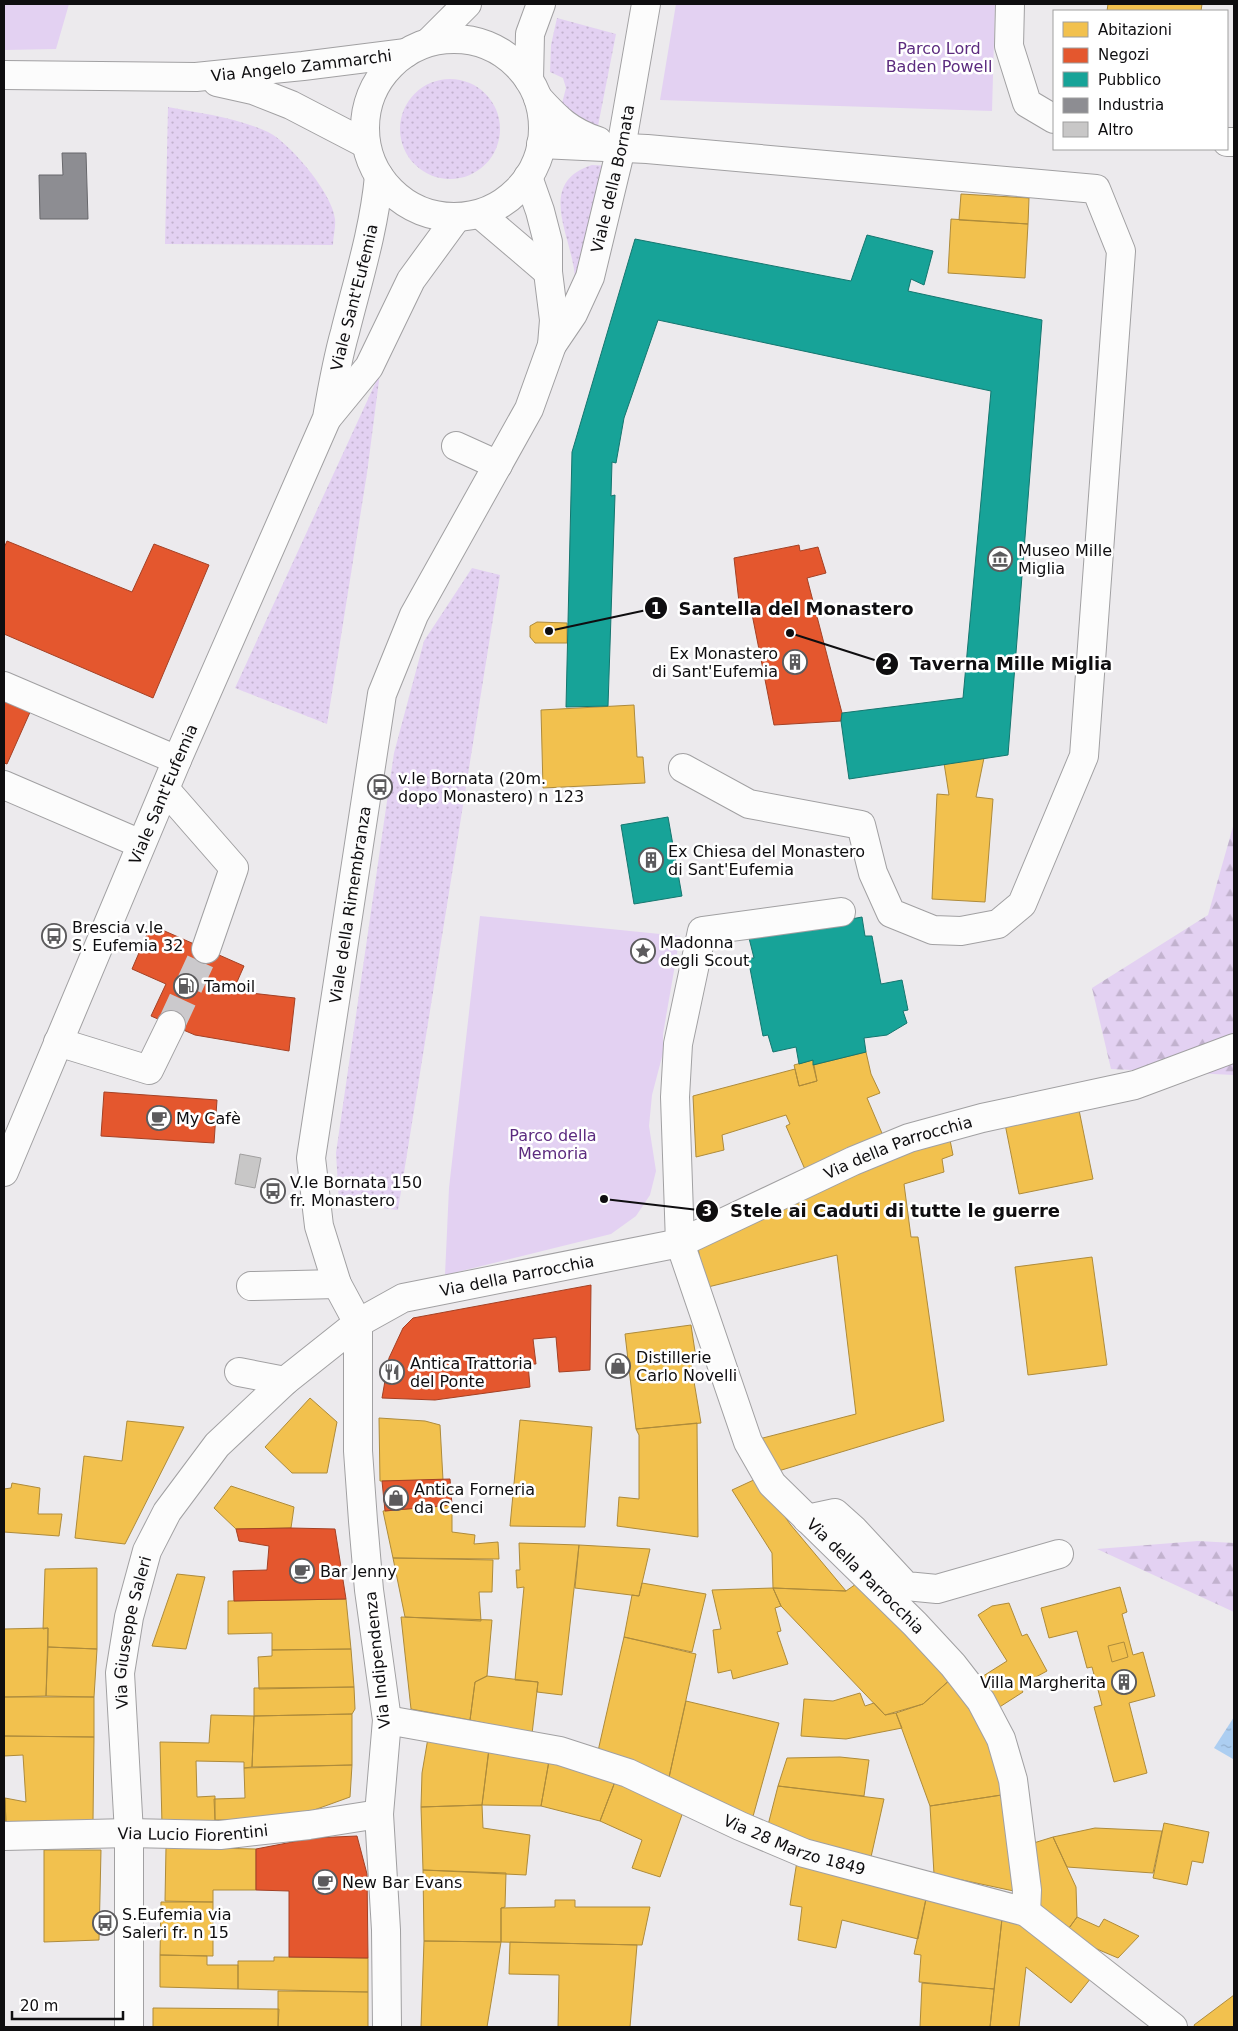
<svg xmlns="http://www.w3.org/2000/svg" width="1238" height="2031" viewBox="0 0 1238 2031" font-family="'DejaVu Sans',sans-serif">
<defs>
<pattern id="grass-dots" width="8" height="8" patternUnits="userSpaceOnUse" patternTransform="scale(1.25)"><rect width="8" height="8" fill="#e3d1f2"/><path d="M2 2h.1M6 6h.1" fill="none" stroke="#c2b2ce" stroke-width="1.8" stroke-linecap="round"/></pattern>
<pattern id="forest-firs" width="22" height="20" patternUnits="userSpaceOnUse" patternTransform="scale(1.25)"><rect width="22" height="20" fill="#e3d1f2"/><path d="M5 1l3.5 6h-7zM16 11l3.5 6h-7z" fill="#c2b2ce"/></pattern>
<pattern id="water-ripples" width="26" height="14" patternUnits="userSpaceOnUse" patternTransform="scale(1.25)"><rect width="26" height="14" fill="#accef1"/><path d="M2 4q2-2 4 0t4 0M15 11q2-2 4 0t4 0" fill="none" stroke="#93b0ce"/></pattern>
</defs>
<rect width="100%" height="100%" fill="#eceaed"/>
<!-- grass -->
<path fill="url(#grass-dots)" d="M557,18L616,34L597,131L561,107L566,88L563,78L550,72L551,45Z
M400 129a50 50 0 1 1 100 0a50 50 0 1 1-100 0Z
M168,107C200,113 238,118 268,132C290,143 333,194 335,219C336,227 333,237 333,245L165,244Z
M592,165L609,166L575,281C575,240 533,184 592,165Z
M380,373L367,473L327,724L235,688Z
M472,568L500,575L398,1210L339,1203L336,1153L394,753L424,641Z"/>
<!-- forest -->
<path fill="url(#forest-firs)" d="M1234,823V1075L1111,1069L1092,988L1208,915Z
M1198,1541L1234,1543V1612L1097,1549Z"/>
<!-- park -->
<path fill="#e3d1f2" d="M4,4H69L56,49L4,50Z
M676,4H995L992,111L660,100Z
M480,916L680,936L663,1034V1053L652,1095L649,1126L656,1171L650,1195L636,1216L611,1234L445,1275L449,1188Z"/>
<!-- water -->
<path fill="url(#water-ripples)" d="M1234,1717V1757L1233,1759L1214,1748Z"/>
<!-- homes -->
<path fill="#f2c14e" stroke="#ae8b3b" d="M1108,4H1202L1201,11H1107Z
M961,194L1029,198L1028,224L959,220Z
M951,219L1028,224L1025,278L948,273Z
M537,622L567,623V643H535L530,637V626Z
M634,705L637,757H643L645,783L543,788L541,710Z
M984,758L976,797L993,799L985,902L932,899L937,794L949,795L944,763Z
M866,1052L871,1074L880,1093L867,1098L884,1138L807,1174L786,1126L790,1124L786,1115L722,1135L724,1150L696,1157L693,1096L795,1069L799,1086L817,1081L813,1065Z
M813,1060L817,1081L799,1086L794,1065Z
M1079,1110L1093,1179L1019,1194L1005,1124Z
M950,1140L953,1155L942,1159L944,1172L904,1184L911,1237H918L944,1421L775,1472L759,1439L856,1414L837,1255L704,1288L698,1247L913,1149Z
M1092,1257L1107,1365L1028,1375L1015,1267Z
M691,1325L696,1358H690L701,1423L636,1429L625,1334Z
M310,1398L337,1422L327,1473H292L265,1447Z
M379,1418L425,1421L440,1425L443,1480L380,1481Z
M520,1420L592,1427L585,1527L510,1526Z
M127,1421L184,1427L125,1544L75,1538L84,1456L122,1461Z
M697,1423L698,1537L617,1526L619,1497L639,1499V1435L636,1429Z
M758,1478L790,1524L846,1591L773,1588L772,1553L732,1490Z
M12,1483L40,1488L38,1514H62L59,1536L4,1532V1489L11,1488Z
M231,1486L294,1507L291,1528L236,1529L214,1508Z
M452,1505V1532L475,1535L474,1544L498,1542L499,1559L393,1558L383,1511Z
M519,1543L579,1545L562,1695L537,1692L538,1682L515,1680L524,1587L517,1588L516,1570H520Z
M579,1545L650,1549L639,1596L575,1588Z
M393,1558L493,1560L492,1592H479L481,1621L405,1617Z
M97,1568V1649L48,1647V1628L43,1629L45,1569Z
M177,1574L205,1577L186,1649L152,1646Z
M642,1583L706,1594L692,1652L624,1637L632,1595L639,1596Z
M856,1584L953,1677L923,1704L885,1715L781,1606L773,1588L846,1591Z
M1120,1587L1127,1612L1122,1614L1133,1655L1143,1652L1155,1696L1129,1703L1147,1773L1114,1782L1094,1707L1102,1705L1092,1667L1087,1668L1077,1631L1049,1638L1041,1608Z
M773,1588L781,1606L775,1608L781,1631L777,1632L788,1664L733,1679L731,1670L718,1673L713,1630L721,1629L712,1590Z
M346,1599L351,1649L272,1650V1633L228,1634V1601Z
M1009,1603L1022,1636L1027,1634L1047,1671L1019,1686L1023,1692L998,1708L980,1678L1007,1661L978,1615L992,1606Z
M401,1617L492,1620L487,1676L475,1682L470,1720L411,1709Z
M48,1628L46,1696L4,1697V1629Z
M624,1637L696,1654L668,1782L598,1751Z
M1124,1642L1128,1657L1112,1662L1108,1646Z
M48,1647L97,1649L94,1697L46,1696Z
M351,1649L354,1687L259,1689L258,1657L272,1656V1650Z
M487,1676L538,1682L532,1734L470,1720L475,1682Z
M951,1679L994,1743L1008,1794L930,1806L896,1713L923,1704Z
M354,1687L355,1709L352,1714L254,1716V1688Z
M860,1693L865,1706L874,1703L885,1715L896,1713L902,1728L846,1739L801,1736L804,1699L833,1701Z
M4,1697H94V1737L4,1736Z
M686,1701L779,1723L752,1820L668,1782Z
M352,1714V1765L252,1767L254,1716Z
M211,1715L254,1716L252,1767L244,1768V1762L196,1761L197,1797L215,1796V1824L162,1825L160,1742L209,1743Z
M4,1736L94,1737L93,1821L6,1825L5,1798L26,1802L23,1755L4,1756Z
M428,1738L489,1750L482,1805L421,1807L422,1773Z
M489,1748L549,1761L541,1806L482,1805Z
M840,1757L869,1760L864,1796L778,1786L787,1758Z
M549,1761L616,1779L600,1821L541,1806Z
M352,1765L350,1797L303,1814L274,1819L215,1820L214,1799L245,1798L244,1768Z
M616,1779L684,1809L660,1877L632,1868L642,1840L600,1821Z
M778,1786L884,1799L871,1857L767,1829Z
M1008,1794L1023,1893L934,1874L930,1806Z
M4,1798H5L6,1825H4Z
M482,1805L483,1828L530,1835L526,1875L423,1870L421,1807Z
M1164,1823L1209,1832L1203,1863L1192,1861L1187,1885L1153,1878Z
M1095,1828L1162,1831L1153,1873L1067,1867L1053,1837Z
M1053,1837L1076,1887L1077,1917L1064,1935L1039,1912L1024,1846Z
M166,1847L256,1849V1890H213V1902L165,1901Z
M44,1850H101L99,1940L44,1942Z
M797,1861L927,1894L918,1939L842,1920L836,1948L798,1940L802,1907L790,1905Z
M423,1870L506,1873L505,1907L501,1908V1942L424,1941Z
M927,1894L1003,1910L994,1989L919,1982L921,1955L914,1954Z
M555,1900H575V1907H650L642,1945L501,1942V1908L555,1907Z
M161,1902H213V1956L160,1955Z
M1003,1910L1091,1978L1071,2003L1026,1967L1019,2027H990Z
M1077,1917L1099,1927L1104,1919L1139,1936L1118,1958L1064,1935Z
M424,1941L501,1942L487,2027H421Z
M510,1942L637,1945L630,2027H558L559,1975L509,1974Z
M160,1955L207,1956V1965H238V1989L160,1987Z
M274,1957L368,1958V1992L238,1989V1961H274Z
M922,1983L994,1989L990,2027H920Z
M278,1991L368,1992V2027H278Z
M1234,1995V2027H1195L1194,2025Z
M153,2008L279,2009L278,2027H153Z"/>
<!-- shops -->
<path fill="#e4572e" stroke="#a44125" d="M7,541L132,592L154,544L209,565L153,698L4,634V548Z
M799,545L800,551L818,547L826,573L807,578L842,713L841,721L774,725L751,609L740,611L734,558Z
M4,699L31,710L7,764L4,763Z
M151,925L244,966L233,991L295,998L289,1051L195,1035L151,1016L166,984L132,969Z
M104,1092L217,1100L214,1143L101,1136Z
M591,1285L590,1370L559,1372L556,1337L533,1339L536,1364H528L530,1387L435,1400L382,1398L389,1358L403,1328L413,1318Z
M450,1479L452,1505L385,1511L382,1481Z
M291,1528L335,1529L346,1599L234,1601L233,1571L267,1570L269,1546L239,1541L236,1529Z
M357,1836L367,1874L368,1958L289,1957V1891L256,1890V1849L313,1838Z"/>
<!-- public -->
<path fill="#17a398" stroke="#15766f" d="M867,235L933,251L924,285L911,279L908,291L1042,320L1008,755L849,779L841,721L842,713L963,698L991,391L658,320L624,418L616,463L612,462L611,496L615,495L608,706L566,707L572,452L635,239L851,281Z
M668,817L682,896L634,904L621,825Z
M862,917L865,936H872L881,984L902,980L908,1010L903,1011L907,1023L887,1035L864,1038L866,1052L813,1065V1060L799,1064L796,1047L773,1052L768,1035L763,1036L748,958H754L749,938Z"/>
<!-- industry -->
<path fill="#8d8d92" stroke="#67676b" d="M62,153H86L88,219H40L39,175H63Z"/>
<!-- building -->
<path fill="#c8c7c7" stroke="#a09f9f" d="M240,1154L261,1158L255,1188L235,1184Z"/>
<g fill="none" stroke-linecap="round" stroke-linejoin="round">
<!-- minor-tunnel -->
<path stroke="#cbc9cc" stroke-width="28" stroke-dasharray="28 14" stroke-linecap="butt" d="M171,1025L206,949"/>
<defs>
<g id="minor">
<path d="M1010,4L1009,46L1027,103L1054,119"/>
<path id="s1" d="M4,75L196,77L303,66L406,53"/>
<path d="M217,82L253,90L291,105L366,144"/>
<path d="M538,98C557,119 570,132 598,141"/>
<path d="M1227,142H1234"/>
<path d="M541,144L647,149L1096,189L1121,251L1084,756L1022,904L998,924L961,931L933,930L891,913L873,873L861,825L749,804L683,768"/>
<path d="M480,214L548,272"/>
<path id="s2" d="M552,345L573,314L590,277L621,148L646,4"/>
<path d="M456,446L498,465"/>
<path d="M4,686L177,760"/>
<path d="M4,785L141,844"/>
<path d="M165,789L234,868L206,949"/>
<path id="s3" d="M841,912L702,931L678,1044L675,1097L680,1243L748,1442L772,1484L915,1624L953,1665L981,1701L1001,1739L1013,1780L1027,1890L1026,1912"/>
<path d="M58,1042L149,1070L171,1025"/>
<path d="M251,1286L337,1284"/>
<path d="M239,1372L285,1381"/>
<path d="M807,1519L835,1513L854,1530L906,1586L937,1589L1059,1554"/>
<path id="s4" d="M387,1720L560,1751L628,1773L740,1826L804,1853L1026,1912L1173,2027"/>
<path id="s5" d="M4,1836L129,1833L220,1835L309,1825L379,1814"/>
<path id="s6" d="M129,2027V1833L120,1673L129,1617L147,1551L167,1512L217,1445L285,1381L358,1323L403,1298L680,1243L853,1161L909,1138L982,1118L1135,1085L1234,1048"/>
<path id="s7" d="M387,2027L386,1930L379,1814L387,1720L369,1590L363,1521L358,1451V1323L337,1284L319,1226L311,1158L382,694L414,615L529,409L552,345L554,320L548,272V242L540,211L528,177"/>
</g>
<g id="major">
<circle cx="454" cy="128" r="89"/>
<path d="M430,41L467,4"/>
<path d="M529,80L530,34L541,4"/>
<path d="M328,417L369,367L411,280L457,217"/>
<path id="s8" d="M4,1172L177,760L327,418C332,389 337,360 345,332C358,280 374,230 379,176"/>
</g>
</defs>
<!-- minor casing -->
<use href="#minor" stroke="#a1a0a2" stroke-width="30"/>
<!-- major casing -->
<use href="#major" stroke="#a1a0a2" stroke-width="30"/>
<!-- minor -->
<use href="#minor" stroke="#fcfcfc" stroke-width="28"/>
<!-- major -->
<use href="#major" stroke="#fcfcfc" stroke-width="28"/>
</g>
<!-- icons -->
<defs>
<symbol id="museum-ring" viewBox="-11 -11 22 22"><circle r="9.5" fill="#fff" stroke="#5c5b5d" stroke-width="1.5"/><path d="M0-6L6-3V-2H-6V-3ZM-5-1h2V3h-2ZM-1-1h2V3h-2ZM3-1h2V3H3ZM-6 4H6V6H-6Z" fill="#5c5b5d"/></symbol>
<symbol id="building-ring" viewBox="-11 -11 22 22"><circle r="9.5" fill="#fff" stroke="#5c5b5d" stroke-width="1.5"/><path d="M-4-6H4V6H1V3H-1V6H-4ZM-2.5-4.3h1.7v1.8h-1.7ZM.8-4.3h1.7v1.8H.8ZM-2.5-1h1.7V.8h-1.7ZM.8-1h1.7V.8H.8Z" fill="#5c5b5d"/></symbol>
<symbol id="bus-ring" viewBox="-11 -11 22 22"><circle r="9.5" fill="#fff" stroke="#5c5b5d" stroke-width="1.5"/><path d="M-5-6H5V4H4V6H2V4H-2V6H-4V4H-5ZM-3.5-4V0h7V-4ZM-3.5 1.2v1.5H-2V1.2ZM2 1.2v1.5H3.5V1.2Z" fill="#5c5b5d"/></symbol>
<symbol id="sight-ring" viewBox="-11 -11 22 22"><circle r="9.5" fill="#fff" stroke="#5c5b5d" stroke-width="1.5"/><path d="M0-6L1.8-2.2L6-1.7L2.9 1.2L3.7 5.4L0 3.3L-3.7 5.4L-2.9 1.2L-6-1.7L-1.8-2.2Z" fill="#5c5b5d"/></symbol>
<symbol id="fuel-ring" viewBox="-11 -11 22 22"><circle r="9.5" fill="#fff" stroke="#5c5b5d" stroke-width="1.5"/><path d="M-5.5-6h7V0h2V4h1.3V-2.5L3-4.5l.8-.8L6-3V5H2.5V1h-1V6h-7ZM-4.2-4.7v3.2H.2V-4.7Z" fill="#5c5b5d"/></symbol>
<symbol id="cafe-ring" viewBox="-11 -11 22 22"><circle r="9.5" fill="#fff" stroke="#5c5b5d" stroke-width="1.5"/><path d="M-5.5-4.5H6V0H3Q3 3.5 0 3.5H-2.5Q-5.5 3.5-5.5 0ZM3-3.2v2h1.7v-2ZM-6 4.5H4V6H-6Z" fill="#5c5b5d"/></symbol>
<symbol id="shop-ring" viewBox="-11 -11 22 22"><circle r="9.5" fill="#fff" stroke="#5c5b5d" stroke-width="1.5"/><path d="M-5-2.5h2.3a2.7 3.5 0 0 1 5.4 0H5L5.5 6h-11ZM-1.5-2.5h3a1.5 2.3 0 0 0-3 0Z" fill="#5c5b5d"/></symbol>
<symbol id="restaurant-ring" viewBox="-11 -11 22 22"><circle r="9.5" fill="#fff" stroke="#5c5b5d" stroke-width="1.5"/><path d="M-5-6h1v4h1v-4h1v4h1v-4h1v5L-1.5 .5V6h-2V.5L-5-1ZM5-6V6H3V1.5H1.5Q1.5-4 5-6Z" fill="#5c5b5d"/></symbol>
</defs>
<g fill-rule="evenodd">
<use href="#museum-ring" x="986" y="545" width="28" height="28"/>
<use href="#building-ring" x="781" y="648" width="28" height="28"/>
<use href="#bus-ring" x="366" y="773" width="28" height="28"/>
<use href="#building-ring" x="637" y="846" width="28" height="28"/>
<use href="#bus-ring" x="40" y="922" width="28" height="28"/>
<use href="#sight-ring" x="629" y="937" width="28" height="28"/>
<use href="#fuel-ring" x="172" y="972" width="28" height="28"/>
<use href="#cafe-ring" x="145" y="1104" width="28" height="28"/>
<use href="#bus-ring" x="259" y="1177" width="28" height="28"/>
<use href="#shop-ring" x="604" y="1352" width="28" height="28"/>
<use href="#restaurant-ring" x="378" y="1358" width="28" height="28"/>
<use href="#shop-ring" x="382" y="1484" width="28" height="28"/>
<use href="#cafe-ring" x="288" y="1557" width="28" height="28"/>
<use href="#building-ring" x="1110" y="1668" width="28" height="28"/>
<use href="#cafe-ring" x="311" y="1868" width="28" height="28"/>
<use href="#bus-ring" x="91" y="1909" width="28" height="28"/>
</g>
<g text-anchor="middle" stroke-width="5" stroke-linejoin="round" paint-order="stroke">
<!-- park labels -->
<g font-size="16" fill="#5c2b7f" stroke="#fff">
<text x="939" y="54">Parco Lord<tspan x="939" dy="18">Baden Powell</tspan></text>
<text x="553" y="1141">Parco della<tspan x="553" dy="18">Memoria</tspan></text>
</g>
<!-- street labels -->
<g font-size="16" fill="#0f0e10" stroke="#fff">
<text dy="6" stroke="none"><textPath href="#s1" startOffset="298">Via Angelo Zammarchi</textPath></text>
<text dy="6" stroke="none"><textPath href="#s2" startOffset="179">Viale della Bornata</textPath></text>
<text dy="6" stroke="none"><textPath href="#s8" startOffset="944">Viale Sant'Eufemia</textPath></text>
<text dy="6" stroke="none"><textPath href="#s8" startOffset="410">Viale Sant'Eufemia</textPath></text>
<text dy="6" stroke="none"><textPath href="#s7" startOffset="1136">Viale della Rimembranza</textPath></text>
<text dy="6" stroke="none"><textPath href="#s6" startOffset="1366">Via della Parrocchia</textPath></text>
<text dy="6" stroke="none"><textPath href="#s6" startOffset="961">Via della Parrocchia</textPath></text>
<text dy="6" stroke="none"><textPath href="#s3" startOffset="845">Via della Parrocchia</textPath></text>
<text dy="6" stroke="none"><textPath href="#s6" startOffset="396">Via Giuseppe Saleri</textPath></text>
<text transform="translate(377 1660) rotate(-96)" y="6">Via Indipendenza</text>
<text dy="6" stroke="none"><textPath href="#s5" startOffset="189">Via Lucio Fiorentini</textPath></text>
<text dy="6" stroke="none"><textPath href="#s4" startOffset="429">Via 28 Marzo 1849</textPath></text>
</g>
<!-- poi labels -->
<g font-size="16" fill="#0f0e10" stroke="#fff" text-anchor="start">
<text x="1018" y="556">Museo Mille<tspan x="1018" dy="18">Miglia</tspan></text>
<text x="778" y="659" text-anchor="end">Ex Monastero<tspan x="778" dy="18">di Sant'Eufemia</tspan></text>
<text x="398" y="784">v.le Bornata (20m.<tspan x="398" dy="18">dopo Monastero) n 123</tspan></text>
<text x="668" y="857">Ex Chiesa del Monastero<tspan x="668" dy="18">di Sant'Eufemia</tspan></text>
<text x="72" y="933">Brescia v.le<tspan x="72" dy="18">S. Eufemia 32</tspan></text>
<text x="660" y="948">Madonna<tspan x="660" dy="18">degli Scout</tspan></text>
<text x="204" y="992">Tamoil</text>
<text x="176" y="1124">My Cafè</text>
<text x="290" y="1188">V.le Bornata 150<tspan x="290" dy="18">fr. Monastero</tspan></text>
<text x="636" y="1363">Distillerie<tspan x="636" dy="18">Carlo Novelli</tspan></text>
<text x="410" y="1369">Antica Trattoria<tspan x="410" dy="18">del Ponte</tspan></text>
<text x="414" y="1495">Antica Forneria<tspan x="414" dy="18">da Cenci</tspan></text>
<text x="320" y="1577">Bar Jenny</text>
<text x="1106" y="1688" text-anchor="end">Villa Margherita</text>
<text x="342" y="1888">New Bar Evans</text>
<text x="122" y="1920">S.Eufemia via<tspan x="122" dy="18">Saleri fr. n 15</tspan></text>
</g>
</g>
<!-- callouts -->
<path fill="none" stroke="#0f0e10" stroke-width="2" d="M549 631L656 608M790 633L887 664M604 1199L707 1211"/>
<g fill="#0f0e10" stroke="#fff" stroke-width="2">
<circle cx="549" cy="631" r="5"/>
<circle cx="790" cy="633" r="5"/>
<circle cx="604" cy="1199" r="5"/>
<circle cx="656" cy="608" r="12"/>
<circle cx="887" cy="664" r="12"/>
<circle cx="707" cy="1211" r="12"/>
</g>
<g font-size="15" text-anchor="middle" font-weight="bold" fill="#fff">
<text x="656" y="614">1</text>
<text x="887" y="669">2</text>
<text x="707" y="1216">3</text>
</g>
<g font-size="18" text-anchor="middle" font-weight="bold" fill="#0f0e10" stroke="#fff" stroke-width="5" stroke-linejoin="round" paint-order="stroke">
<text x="796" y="615">Santella del Monastero</text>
<text x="1011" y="670">Taverna Mille Miglia</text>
<text x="895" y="1217">Stele ai Caduti di tutte le guerre</text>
</g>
<!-- border -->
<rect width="1238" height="2031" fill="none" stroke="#0f0e10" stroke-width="10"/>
<!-- legend -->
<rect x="1053" y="10" width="175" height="140" fill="#ffffff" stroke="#9f9f9f"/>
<rect x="1063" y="22" width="25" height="15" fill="#f2c14e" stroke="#9f9f9f"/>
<text x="1098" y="35" font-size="15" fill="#0f0e10">Abitazioni</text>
<rect x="1063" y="48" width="25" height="15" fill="#e4572e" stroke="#9f9f9f"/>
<text x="1098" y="60" font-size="15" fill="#0f0e10">Negozi</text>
<rect x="1063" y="72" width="25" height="15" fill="#17a398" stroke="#9f9f9f"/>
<text x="1098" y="85" font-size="15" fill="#0f0e10">Pubblico</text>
<rect x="1063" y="98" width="25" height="15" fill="#8d8d92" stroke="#9f9f9f"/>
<text x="1098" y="110" font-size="15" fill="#0f0e10">Industria</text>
<rect x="1063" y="122" width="25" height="15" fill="#c8c7c7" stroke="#9f9f9f"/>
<text x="1098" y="135" font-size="15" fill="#0f0e10">Altro</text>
<!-- scale -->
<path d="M12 2011v8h111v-8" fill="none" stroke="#0f0e10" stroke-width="2.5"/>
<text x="20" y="2011" font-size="15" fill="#0f0e10" stroke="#ffffff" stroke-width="4" paint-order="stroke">20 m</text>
</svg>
